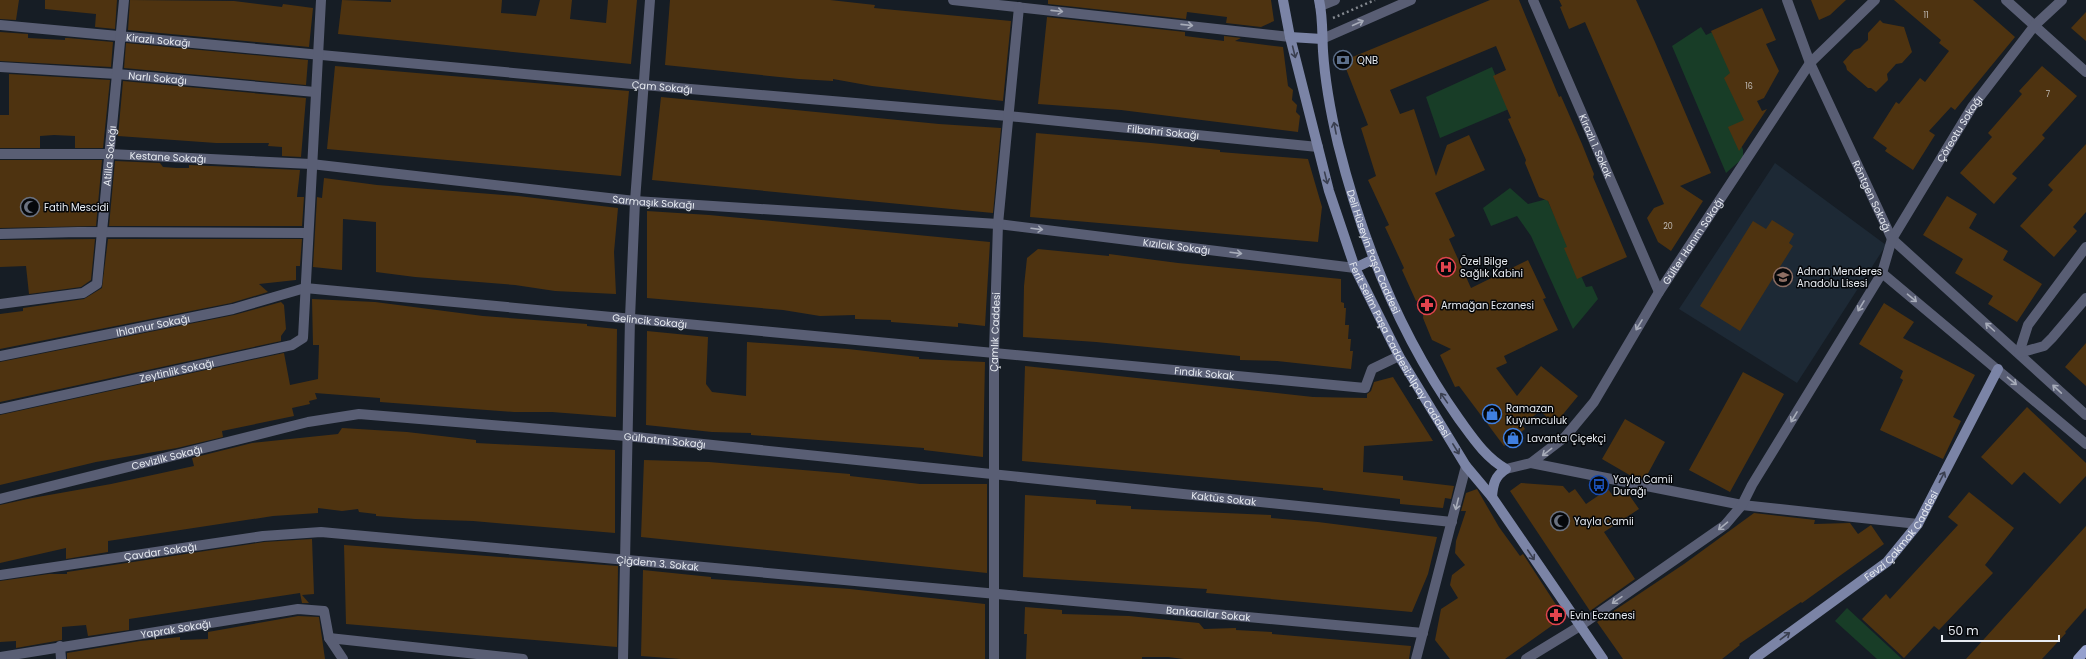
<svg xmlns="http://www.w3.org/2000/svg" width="2086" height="659" viewBox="0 0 2086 659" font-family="Poppins,sans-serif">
<rect width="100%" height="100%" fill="#161d25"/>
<!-- built -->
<path fill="#1d2935" d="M1775,163L1886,245L1797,383L1679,309Z"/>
<!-- green -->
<path fill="#183d27" d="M1701,27L1706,35L1717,30L1748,119L1735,128L1743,150V158L1726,173L1672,46Z
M1492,67L1509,109L1440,138L1426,97Z
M1510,188L1528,204L1547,199L1586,287L1592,286L1598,299L1573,329L1531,236L1517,216L1491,226L1483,208Z
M1847,608L1902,659H1877L1835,621Z"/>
<!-- building -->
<path fill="#4e3310" d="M0,0H19L16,20L0,19Z
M45,0H117L115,29L95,27L96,14L45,9Z
M130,0L234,1L282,7L283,4L313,8L309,47L128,30Z
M342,0L391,2V0H502L501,13L536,16L540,0H572L570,19L606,23L608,0H637L631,64L338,34Z
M670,0H830L875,5L874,8L1011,21L1003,101L872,86L833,79V81L799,79L665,65Z
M1048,0H1271L1274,21L1261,27L1226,23L1227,17L1187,12L1186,19L1048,4Z
M1490,0H1519L1559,97L1561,96L1582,144L1594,174L1593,177L1627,257L1577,279L1564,248L1567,247L1548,201L1539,197L1525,163L1526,160L1508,119L1511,118L1493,76L1506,70L1496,46L1390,90L1400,114L1414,109L1436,176L1447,145L1469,135L1485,170L1435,193L1455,236L1449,239L1471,288L1528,260L1546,298L1543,299L1558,330L1504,356L1507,363L1496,368L1517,396L1541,366L1578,396L1555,424L1540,411L1522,425L1525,429L1504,446L1459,386L1455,387L1440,355L1451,349L1432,340L1423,318L1425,297L1416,301L1402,270L1404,268L1385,227L1389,225L1368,180L1376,176L1361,128L1368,125L1343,61Z
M1559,0H1636L1655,42L1711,173L1680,186L1703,201L1671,251L1658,242L1647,218L1654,208L1664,204L1585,22L1569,29L1560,7L1562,6Z
M1811,0H1846L1830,15L1819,20Z
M1894,0H1973L2015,37L1955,110L1951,107L1929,131L1935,135L1913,170L1885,151L1887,148L1873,138L1896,102L1899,104L1920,78L1925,82L1949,51L1939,43L1941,40Z
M1762,8L1776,40L1766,44L1779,71L1764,98L1757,101L1762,111L1767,109L1739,151L1728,127L1744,120L1724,78L1730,73L1711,31Z
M2086,12V41L2071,28Z
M1047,17L1185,32V36L1224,41V36L1241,38L1235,41L1283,47L1288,86L1293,90L1292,100L1297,105L1296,112L1300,116L1298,132L1121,110L1038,104Z
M1880,20L1883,23L1904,27L1912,52L1902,63L1896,64L1887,74L1888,80L1876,92L1871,88H1868L1847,70L1846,66L1843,62L1854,50L1860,48L1868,40V33Z
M0,32L28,34V38L65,40V38H68L113,42L111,67L0,61Z
M126,43L308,60L306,85L124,68Z
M335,66L629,91L621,176L327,149Z
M2042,66L2077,96L2042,135L2045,138L2012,174L2017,178L1994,204L1960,173L1992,137L1988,133L2022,94L2019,91Z
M9,74L110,80L103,148H75V136L54,135L40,136V148H0V115H9Z
M123,81L306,98L301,157L282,156V147L268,146L269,143H216L118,136Z
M661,97L939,124L1001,128L993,213L652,180Z
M1036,133L1151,143L1220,150V152L1308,159L1322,207L1318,242L1030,217Z
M2086,144V212L2073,227L2077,231L2054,257L2020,226L2053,190L2048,185Z
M0,160H102L96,226L0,228Z
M115,161L160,163L163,167L177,168H189V165L300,170L297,197H304L302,226H109Z
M324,178L377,185L518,196L618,208L614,252L616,294L555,291L515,285L415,277L376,272V222L343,219L342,270L313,267L317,197L322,198Z
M1947,196L1977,214L1969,228L2008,251L2003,260L2042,284L2017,322L1988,304L1993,296L1955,273L1963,259L1923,235Z
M647,211L709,215L990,242L985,326L958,323V327L891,322V320L855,319V315L820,316L783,310L647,298Z
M1772,220L1794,234L1789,243L1793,246L1740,331L1700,306L1753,221L1766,229Z
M95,239L91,280L81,287L29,294L26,266L0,267V240Z
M108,239H302L300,266H296V280L259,284L268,292L231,303L0,349V314L23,311V308L84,299L102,288Z
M1038,249L1109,256V254L1178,263L1341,279V302L1344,303V308H1346L1345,325H1349L1348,339H1351L1350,351H1353L1351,369L1277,361L1240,360V356L1096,342L1023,337L1024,286L1027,258Z
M312,299L375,302L483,316L587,324V326L617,329L616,417L552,412H514L380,402V398L315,393L317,399L309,401L310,404L292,408L294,416L222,431L223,437L177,448L96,462L0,485V415L284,353L290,385L318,379L319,345H313Z
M281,302L284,305L286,329L281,336V341L0,402V362L234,315Z
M1884,303L1914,322L1903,338L1975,375L1953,417L1961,421L1943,459L1880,430L1903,380L1900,378L1903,371L1859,344Z
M647,331L708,337L706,384L712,392L746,396L747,342L848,349L919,357V359L985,362L983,457L924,450V448L751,435V433L712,432L646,425Z
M2086,343V386L2065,367Z
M1025,366L1313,397L1367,398V394L1371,391L1374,382L1393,377L1433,441L1364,446L1363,472L1403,476V480L1454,486L1451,499L1445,498L1443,508L1400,504V499L1323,490V488L1022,461Z
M1743,372L1784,394L1730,492L1689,470Z
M2027,407L2086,463V476L2060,504L2024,472L2012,485L1981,457Z
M1625,419L1665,442L1645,479L1633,477L1602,459Z
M342,428L407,432L476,440V443L615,450V533L473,521L415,519L376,516V514L359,512L358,509L342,511L318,508V513L273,516L108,541V552L66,559V548L0,563V505L32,498L111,484L194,466L192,458L252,443L338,434Z
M644,460L709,462L850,474V476L920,484H987V573L641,537Z
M1521,483L1563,486L1569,493L1575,489L1586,504L1608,489L1613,496L1625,489L1639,509L1604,532L1635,579L1590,611L1510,491Z
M1477,489L1499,527L1520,556L1523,554L1564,617L1505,659H1450L1435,640L1441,609L1458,598L1450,585L1452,575L1465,565L1455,553L1456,541L1466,511H1461L1466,493Z
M1969,492L2014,528L1985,565L1993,573L1939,630L1934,626L1904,658L1862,619L1886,594L1890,599L1958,525L1948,517Z
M1025,495L1096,500V504L1131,506V509L1271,515V518L1318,522L1437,537L1428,574L1412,612L1206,593L1207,589L1023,577Z
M1754,513L1815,520L1814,524L1850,523L1858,534L1871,525L1884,544L1802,603L1801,602L1739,644L1740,645L1722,659H1623L1597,622L1684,564Z
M2086,526V608L2065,632L2066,633L2042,659H1966Z
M312,539L314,594L302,595L309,603H302L300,593L129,619V630L88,636L86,625L62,627V640L16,648V641L0,642V581L49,574H67V572L264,542Z
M344,545L618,566L617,647L346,624Z
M643,570L711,577V579L850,589L985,604V659H681L641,656Z
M1025,607L1062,610V614L1129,616L1199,623L1204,629L1236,628V630L1272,632V634L1411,646L1409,659H1184L1168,657H1142V659H1026L1027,634H1024Z
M298,616L319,617L325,659H67V653L140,641L180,637V640L208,639V632Z"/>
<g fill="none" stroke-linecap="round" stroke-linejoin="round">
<!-- path -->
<path stroke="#848990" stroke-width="2.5" stroke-dasharray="2 3" stroke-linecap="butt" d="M1333,18L1375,0"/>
<!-- pedestrian -->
<path stroke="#595e74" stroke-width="10" d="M1531,463L1742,505L1918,524"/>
<!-- minor -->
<g stroke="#595e74" stroke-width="10">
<path d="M953,0L1290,37"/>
<path id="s1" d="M1533,0L1659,292"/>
<path id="s2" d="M1787,0L1810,63L1892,239L2086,415"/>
<path d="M2006,0L2086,72"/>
<path d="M1320,6L1335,0"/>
<path id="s3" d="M0,25L643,85L1008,116L1318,147"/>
<path d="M1322,39L1411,0"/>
<path id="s4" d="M0,67L117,74L315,92"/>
<path id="s5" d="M0,154H110L311,164L635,201L998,224L1355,268"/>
<path d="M0,234L78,232L308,233"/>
<path d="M1882,273L2086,444"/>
<path id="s6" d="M0,304L83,293L97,284L124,0"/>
<path d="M2019,353L2028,325L2086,247"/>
<path d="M2019,353L2044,346L2052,338L2086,298"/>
<path id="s7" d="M0,356L233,309L305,288L1365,388L1372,369L1399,356"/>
<path id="s8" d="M0,409L292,345L303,338L321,0"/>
<path id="s9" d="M1506,469L1531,463L1565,437L1594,402L1659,292L1810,63L1875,0"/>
<path id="s10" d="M0,499L308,422L359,414L626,436L1452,522"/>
<path id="s11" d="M0,575L263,536L321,532L1423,633"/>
<path d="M329,638L523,659"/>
<path d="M60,646L61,659"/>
<path id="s12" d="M0,657L298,609L324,611L329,638L343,659"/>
<path d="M623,659L630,318L635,201L650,0"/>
<path id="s13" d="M994,659V353L998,224L1019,7"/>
<path d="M1416,659L1466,466"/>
<path id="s14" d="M1526,659L1580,626L1725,525L1742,505L1752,485L1882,273L1892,239L1972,107L2035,25L2062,0"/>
</g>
<!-- secondary -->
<g stroke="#7b84a6" stroke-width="10">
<path id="s15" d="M1283,0L1290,37L1329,191L1355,268L1399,356L1466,466L1492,497L1603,659"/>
<path id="s16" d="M1319,0C1323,17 1322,34 1323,51C1325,82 1331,114 1338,144C1362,241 1401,337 1459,419C1473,438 1485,457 1506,469C1495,476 1493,484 1492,497"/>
<path d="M1290,37L1322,39"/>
<path d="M1355,268L1374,259"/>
<path id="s17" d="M1754,659L1887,562L1918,524L1998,369"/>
</g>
<!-- primary -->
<path stroke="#96a1ce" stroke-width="10" d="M2078,659L2086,650"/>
</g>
<!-- one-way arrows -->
<defs><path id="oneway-shaft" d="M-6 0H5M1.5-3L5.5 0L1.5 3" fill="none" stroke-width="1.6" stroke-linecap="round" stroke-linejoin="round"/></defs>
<g stroke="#a7acb9">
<use href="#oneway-shaft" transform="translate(1057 11) rotate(6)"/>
<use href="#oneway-shaft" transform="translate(1358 23) rotate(-24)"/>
<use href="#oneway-shaft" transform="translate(1187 25) rotate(6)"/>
<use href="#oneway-shaft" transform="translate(1037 229) rotate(7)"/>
<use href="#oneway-shaft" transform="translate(1236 253) rotate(7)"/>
<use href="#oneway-shaft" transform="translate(1912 298) rotate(40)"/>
<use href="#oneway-shaft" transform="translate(1861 306) rotate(121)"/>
<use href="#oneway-shaft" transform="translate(1639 325) rotate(121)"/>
<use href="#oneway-shaft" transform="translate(1990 327) rotate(-138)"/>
<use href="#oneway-shaft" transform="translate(2012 381) rotate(40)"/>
<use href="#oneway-shaft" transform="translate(2057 389) rotate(-137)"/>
<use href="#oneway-shaft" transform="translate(1794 417) rotate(121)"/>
<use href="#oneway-shaft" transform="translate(1547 452) rotate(142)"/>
<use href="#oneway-shaft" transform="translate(1457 504) rotate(104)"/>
<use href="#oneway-shaft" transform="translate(1723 526) rotate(140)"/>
<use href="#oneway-shaft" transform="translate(1617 600) rotate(145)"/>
</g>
<g stroke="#3a3f50">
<use href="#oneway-shaft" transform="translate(1294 52) rotate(76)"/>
<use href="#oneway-shaft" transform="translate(1335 128) rotate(-101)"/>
<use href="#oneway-shaft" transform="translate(1326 178) rotate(76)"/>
<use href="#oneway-shaft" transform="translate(1444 398) rotate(-125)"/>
<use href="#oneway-shaft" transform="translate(1456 449) rotate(58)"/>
<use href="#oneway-shaft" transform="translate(1942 477) rotate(-63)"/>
<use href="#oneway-shaft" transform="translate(1531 555) rotate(56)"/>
<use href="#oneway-shaft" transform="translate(1785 636) rotate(-37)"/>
</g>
<!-- icons -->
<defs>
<symbol id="bank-ring" viewBox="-11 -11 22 22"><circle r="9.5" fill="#05070a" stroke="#5c6f8a" stroke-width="1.5"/><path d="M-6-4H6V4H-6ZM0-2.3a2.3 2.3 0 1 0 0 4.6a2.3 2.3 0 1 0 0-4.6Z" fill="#5c6f8a"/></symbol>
<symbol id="mosque-ring" viewBox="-11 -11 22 22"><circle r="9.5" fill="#05070a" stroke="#6b7280" stroke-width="1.5"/><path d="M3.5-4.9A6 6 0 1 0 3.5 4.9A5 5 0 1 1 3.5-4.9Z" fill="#6b7280"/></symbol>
<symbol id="hospital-ring" viewBox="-11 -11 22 22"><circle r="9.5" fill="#05070a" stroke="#e0444e" stroke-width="1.5"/><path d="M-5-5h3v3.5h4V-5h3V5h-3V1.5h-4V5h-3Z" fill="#e0444e"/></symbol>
<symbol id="school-ring" viewBox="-11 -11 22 22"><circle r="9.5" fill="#05070a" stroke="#8d6e63" stroke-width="1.5"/><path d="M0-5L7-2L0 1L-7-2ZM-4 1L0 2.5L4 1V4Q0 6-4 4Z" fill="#8d6e63"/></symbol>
<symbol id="pharmacy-ring" viewBox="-11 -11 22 22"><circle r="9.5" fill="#05070a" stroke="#e0444e" stroke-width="1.5"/><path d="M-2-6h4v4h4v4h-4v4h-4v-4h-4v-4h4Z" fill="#e0444e"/></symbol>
<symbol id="shop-ring" viewBox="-11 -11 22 22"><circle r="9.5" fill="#05070a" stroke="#3f7fe0" stroke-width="1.5"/><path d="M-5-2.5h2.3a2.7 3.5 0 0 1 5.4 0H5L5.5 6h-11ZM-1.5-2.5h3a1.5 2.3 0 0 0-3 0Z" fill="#3f7fe0"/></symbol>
<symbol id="bus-ring" viewBox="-11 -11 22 22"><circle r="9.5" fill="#05070a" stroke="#1a4fb4" stroke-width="1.5"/><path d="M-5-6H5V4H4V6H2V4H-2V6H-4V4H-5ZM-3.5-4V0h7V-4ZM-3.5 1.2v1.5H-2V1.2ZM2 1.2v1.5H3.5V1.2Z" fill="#1a4fb4"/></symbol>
</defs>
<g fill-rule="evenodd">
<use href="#bank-ring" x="1332" y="49" width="22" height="22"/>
<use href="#mosque-ring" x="19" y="196" width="22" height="22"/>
<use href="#hospital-ring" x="1435" y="256" width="22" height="22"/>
<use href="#school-ring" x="1772" y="266" width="22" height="22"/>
<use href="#pharmacy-ring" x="1416" y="294" width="22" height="22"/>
<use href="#shop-ring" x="1481" y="403" width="22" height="22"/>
<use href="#shop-ring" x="1502" y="427" width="22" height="22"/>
<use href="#bus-ring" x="1588" y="474" width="22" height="22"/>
<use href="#mosque-ring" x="1549" y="510" width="22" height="22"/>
<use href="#pharmacy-ring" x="1545" y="604" width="22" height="22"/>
</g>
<g text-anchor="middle" stroke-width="3" stroke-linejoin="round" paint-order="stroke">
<!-- number labels -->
<g font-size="8" fill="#c1bdb9">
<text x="1926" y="18">11</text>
<text x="1749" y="89">16</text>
<text x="2048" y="97">7</text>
<text x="1668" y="229">20</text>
</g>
<!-- street labels -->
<g font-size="10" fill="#e7ebf1" stroke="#05070a">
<text dy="4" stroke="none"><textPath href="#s3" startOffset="159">Kirazlı Sokağı</textPath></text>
<text dy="4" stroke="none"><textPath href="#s4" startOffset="158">Narlı Sokağı</textPath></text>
<text dy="4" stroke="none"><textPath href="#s3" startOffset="665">Çam Sokağı</textPath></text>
<text dy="4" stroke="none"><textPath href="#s14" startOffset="702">Çöreotu Sokağı</textPath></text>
<text dy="4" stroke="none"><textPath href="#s3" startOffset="1168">Filbahri Sokağı</textPath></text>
<text dy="4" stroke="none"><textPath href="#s1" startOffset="159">Kirazlı 1. Sokak</textPath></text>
<text dy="4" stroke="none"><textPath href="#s6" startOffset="229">Atilla Sokağı</textPath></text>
<text dy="4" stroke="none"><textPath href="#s5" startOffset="168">Kestane Sokağı</textPath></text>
<text dy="4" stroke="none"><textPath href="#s2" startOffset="214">Röntgen Sokağı</textPath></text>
<text dy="4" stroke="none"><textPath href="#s5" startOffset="656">Sarmaşık Sokağı</textPath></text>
<text dy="4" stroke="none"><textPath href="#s9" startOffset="303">Gülter Hanım Sokağı</textPath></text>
<text dy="4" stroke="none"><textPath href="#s5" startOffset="1181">Kızılcık Sokağı</textPath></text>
<text dy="4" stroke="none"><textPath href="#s16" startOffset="259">Deli Hüseyin Paşa Caddesi</textPath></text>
<text dy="4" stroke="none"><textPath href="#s7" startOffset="659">Gelincik Sokağı</textPath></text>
<text dy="4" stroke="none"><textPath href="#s7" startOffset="156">Ihlamur Sokağı</textPath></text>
<text dy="4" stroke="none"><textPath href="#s13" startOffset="327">Çamlık Caddesi</textPath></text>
<text dy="4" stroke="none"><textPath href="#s15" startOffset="371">Ferit Selim Paşa Caddesi;Alpay Caddesi</textPath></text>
<text dy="4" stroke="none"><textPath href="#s8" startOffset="181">Zeytinlik Sokağı</textPath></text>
<text dy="4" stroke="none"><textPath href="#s7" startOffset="1216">Fındık Sokak</textPath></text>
<text dy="4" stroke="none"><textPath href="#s10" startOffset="676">Gülhatmi Sokağı</textPath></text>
<text dy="4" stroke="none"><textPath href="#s10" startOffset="172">Cevizlik Sokağı</textPath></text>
<text dy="4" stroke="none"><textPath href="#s10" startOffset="1238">Kaktüs Sokak</textPath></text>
<text dy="4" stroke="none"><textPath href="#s17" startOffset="194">Fevzi Çakmak Caddesi</textPath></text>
<text dy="4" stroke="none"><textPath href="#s11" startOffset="162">Çavdar Sokağı</textPath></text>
<text dy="4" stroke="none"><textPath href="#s11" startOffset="662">Çiğdem 3. Sokak</textPath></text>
<text dy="4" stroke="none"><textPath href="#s11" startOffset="1215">Bankacılar Sokak</textPath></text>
<text dy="4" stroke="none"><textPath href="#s12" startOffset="178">Yaprak Sokağı</textPath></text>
</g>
<!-- poi labels -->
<g font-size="10" fill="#e7ebf1" stroke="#05070a" text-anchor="start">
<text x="1357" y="64">QNB</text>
<text x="44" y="211">Fatih Mescidi</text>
<text x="1460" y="265">Özel Bilge<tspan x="1460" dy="12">Sağlık Kabini</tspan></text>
<text x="1797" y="275">Adnan Menderes<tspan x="1797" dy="12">Anadolu Lisesi</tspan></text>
<text x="1441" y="309">Armağan Eczanesi</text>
<text x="1506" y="412">Ramazan<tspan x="1506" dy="12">Kuyumculuk</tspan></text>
<text x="1527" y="442">Lavanta Çiçekçi</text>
<text x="1613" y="483">Yayla Camii<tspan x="1613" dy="12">Durağı</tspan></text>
<text x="1574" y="525">Yayla Camii</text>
<text x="1570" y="619">Evin Eczanesi</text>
</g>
</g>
<!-- scale -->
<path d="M1942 635v6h117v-6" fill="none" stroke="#e7ebf1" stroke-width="2"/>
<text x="1948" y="635" font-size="12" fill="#e7ebf1" stroke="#05070a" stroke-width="3" paint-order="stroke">50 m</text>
</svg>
